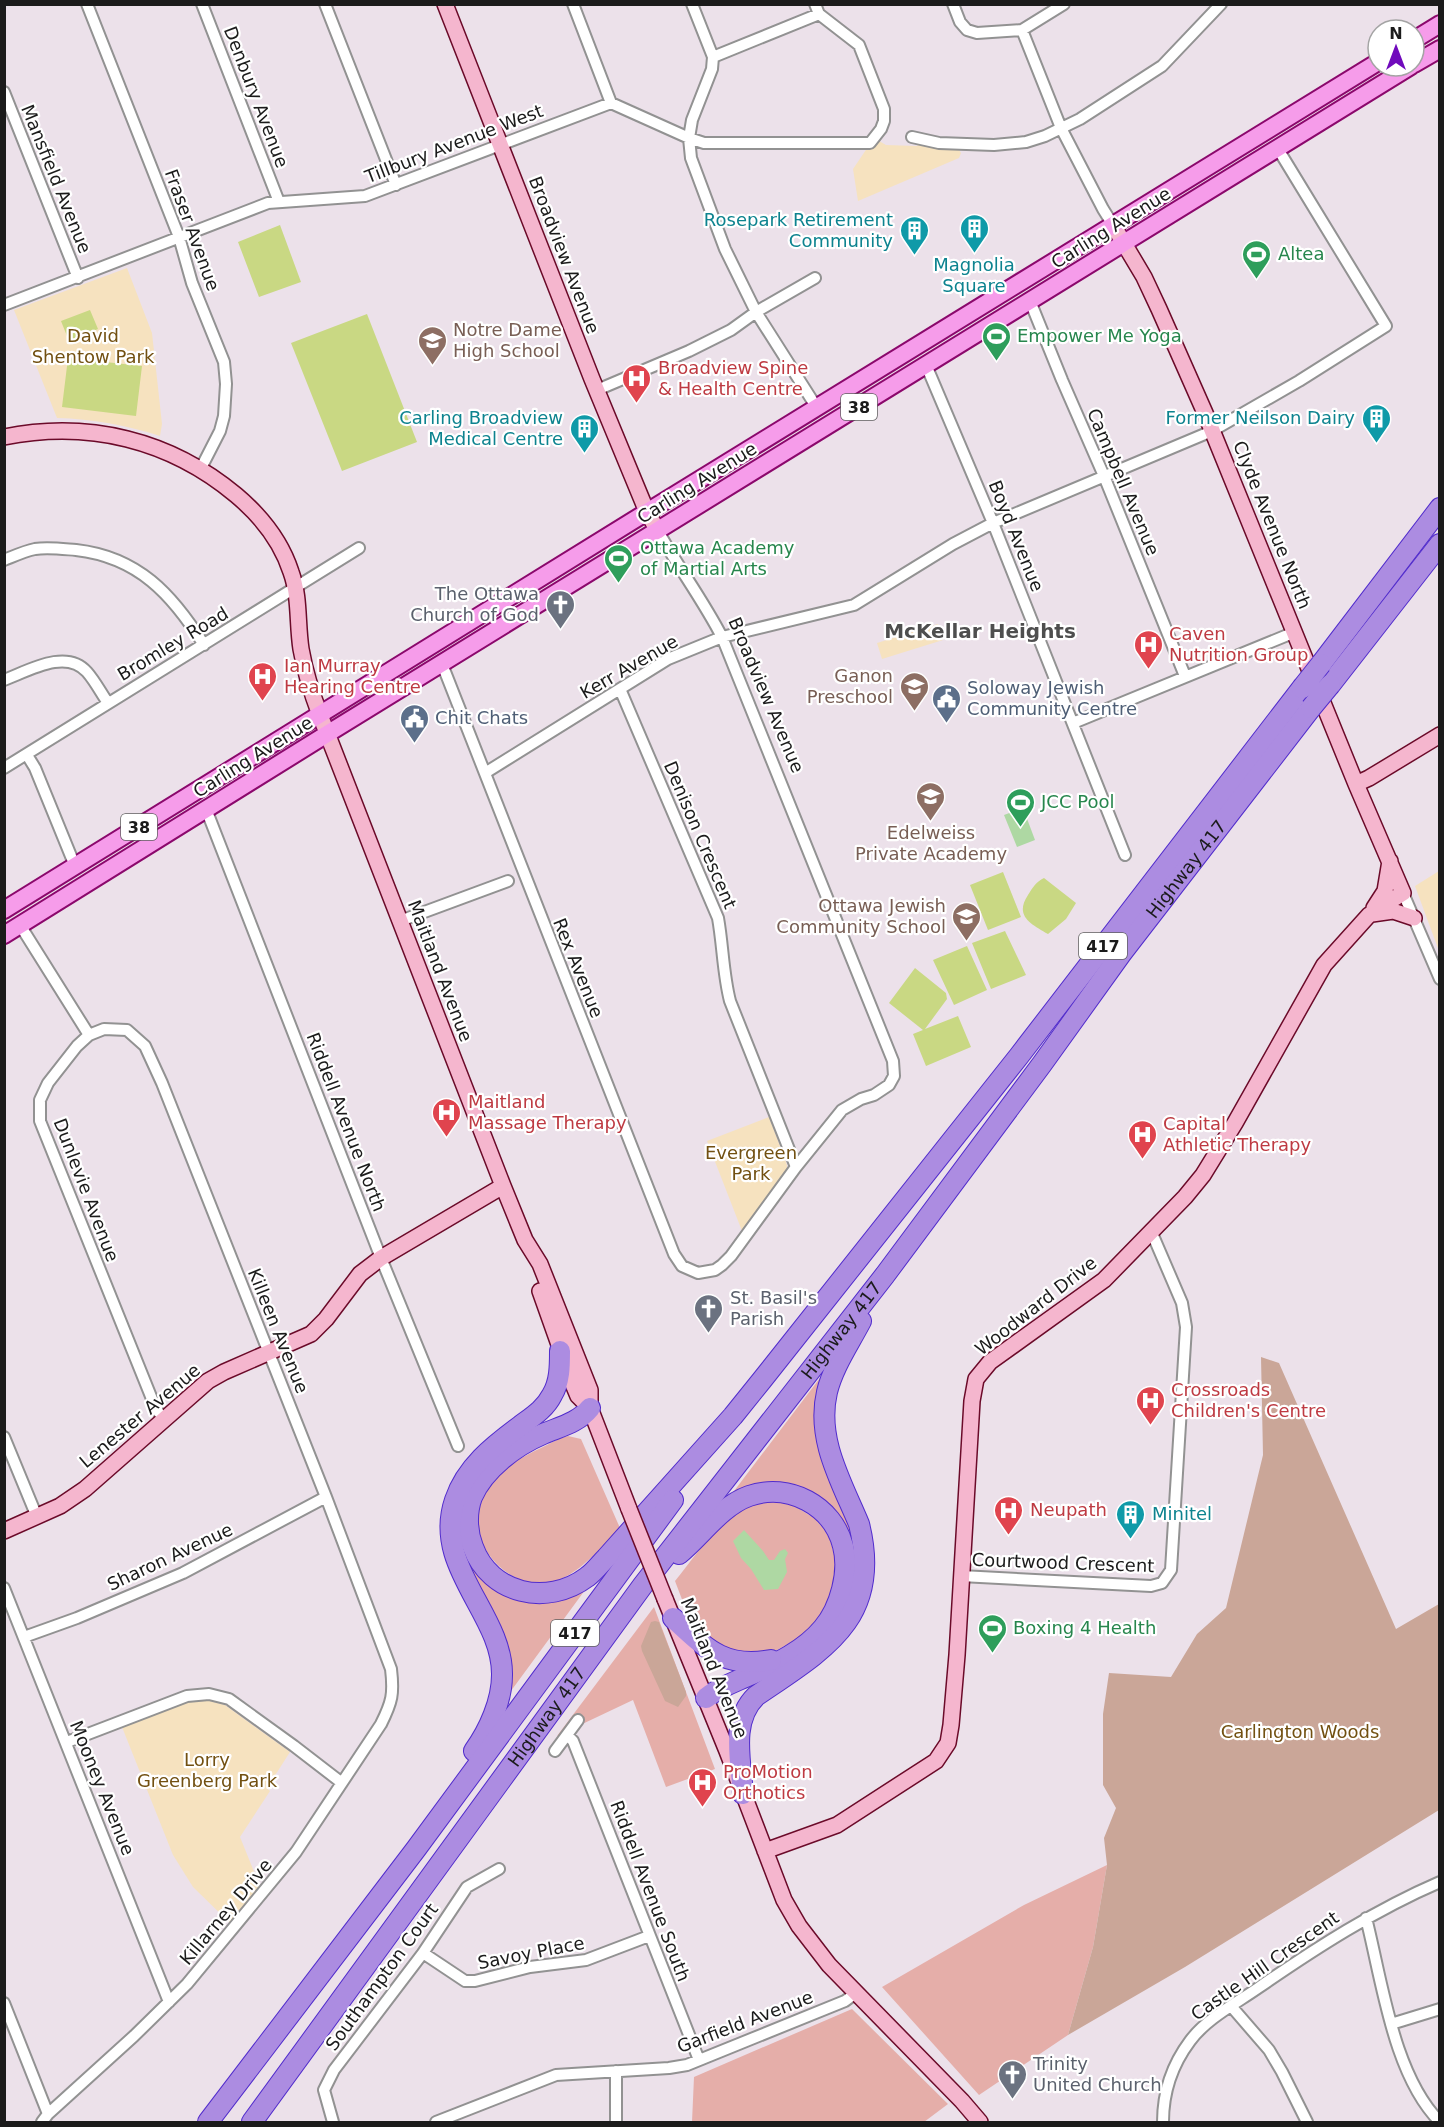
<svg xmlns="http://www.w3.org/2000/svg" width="1444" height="2127" viewBox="0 0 1444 2127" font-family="'DejaVu Sans',sans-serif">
<rect width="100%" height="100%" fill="#ece1ea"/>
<!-- grass -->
<path fill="#e5aea9" d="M826,1370L828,1371C823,1387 816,1402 817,1419C820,1460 847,1492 856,1531C870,1588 841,1642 789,1666L787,1662C808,1649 826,1632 838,1610C864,1565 846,1510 798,1491C790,1488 780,1485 771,1485C756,1486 742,1492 728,1499Z
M561,1417L562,1420C540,1430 515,1439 497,1455C478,1472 461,1496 462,1523C464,1585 535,1623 585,1584L588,1586L508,1695C508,1685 509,1673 507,1663C493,1596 415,1533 479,1466C503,1441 528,1428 561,1417Z
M568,1436L581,1439L620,1528C602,1546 585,1568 561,1579C522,1597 475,1558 477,1516C478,1512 480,1507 481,1503C483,1498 484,1491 488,1486C502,1468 523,1456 543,1447C551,1443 559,1438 568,1436Z
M788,1502L814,1518L823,1528L830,1539L836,1562L833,1588L824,1614L806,1634L777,1650L756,1654L729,1652L698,1629L686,1610L675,1581C697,1554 721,1516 756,1504C765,1501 778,1502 788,1502Z
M654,1607L715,1769L666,1787L633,1700L557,1736Z
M1107,1865L1093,1947L1068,2035L979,2095L882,1987L1024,1905Z
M852,2009L948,2104L924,2122H692L694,2077Z"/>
<!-- forest -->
<path fill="#caa698" d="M1261,1357L1279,1363L1396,1629L1439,1604V1810L1185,1967L1068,2035L1093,1947L1107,1865L1104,1838L1116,1808L1103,1785V1714L1109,1673L1171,1677L1197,1634L1226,1608L1263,1455Z
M655,1621L659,1622L686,1692V1696L678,1707L665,1701L642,1651L641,1646L651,1622Z"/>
<!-- park -->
<path fill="#f6e2bf" d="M874,138L886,145L917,146L922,140L956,145L961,153L959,158L858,201L853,169Z
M127,268L152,333L162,424L160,436C126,425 92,419 57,418L14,310Z
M938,624L943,640L882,659L877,643Z
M1439,871V951L1415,886Z
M769,1117L787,1165V1171L742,1231L707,1141Z
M206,1700L225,1705L290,1752L267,1788L270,1791L240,1837L261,1889L231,1924L193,1887L173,1855L122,1727L188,1701Z"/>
<!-- pitch -->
<path fill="#c9d883" d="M280,225L301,282L259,297L238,242Z
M90,310L98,329L69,341L61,321Z
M367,314L417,442L342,471L291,343Z
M68,358L142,366L136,416L62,407Z
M1003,872L1021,917L988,930L970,885Z
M1044,878L1076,903L1066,919L1048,934C1031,924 1014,916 1028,895C1033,887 1036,882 1044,878Z
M1005,931L1026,975L991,989L972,943Z
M967,946L987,990L954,1005L933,960Z
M915,968L946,993L947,999L925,1029L958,1016L971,1047L926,1066L913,1034L923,1030L889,1003Z"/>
<!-- water -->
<path fill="#aed8a3" d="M1023,808L1035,840L1017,847L1004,815Z
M744,1530L763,1551L769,1560H774L780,1551L785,1549L788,1553L785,1559L787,1572L778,1589L764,1590L751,1569L741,1558L733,1541Z"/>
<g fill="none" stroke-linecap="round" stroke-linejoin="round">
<defs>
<path id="street" d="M87,4L179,237L192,283L224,362L226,384L224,416L220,431L200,470
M202,4L279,202
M325,4L396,185
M573,4L611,103
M692,4L713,57L712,69L692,120L689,138L691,158L725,249L756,312L817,408
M953,4L960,22L967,30L977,33L1022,30L1064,4
M1022,30L1061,128L1103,209L1113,225
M713,57L819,14
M4,92L78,278
M912,137L939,143L994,145L1026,142L1045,136L1080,119L1162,66L1221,4
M1030,301L1062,380L1104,476L1185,676
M4,305L268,203L365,196L611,103L689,138L704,143H870L881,129L884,121V109L859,45L819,14L815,4
M926,365L993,523L1125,855
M597,390L689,351L731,330L756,312L815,278
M4,560C14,556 25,551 35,549C48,547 63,549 76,550C138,557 172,594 204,645
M442,664L674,1254L682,1266L698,1273L715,1270L722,1265L731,1256L796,1167L842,1110L861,1099L874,1095L889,1085L894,1076L893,1061L722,637C703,600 678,567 658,531
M4,680C28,671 66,648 87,672C95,681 101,693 108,703
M620,689L718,918C723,946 723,974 730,1001L796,1167
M1073,723L1295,632
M27,755L35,768L75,866
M4,768L359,548
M485,773L668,659L722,637L854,605L953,544L993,523L1212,431L1299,381L1386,326L1278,149
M206,809L381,1258L458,1446
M1403,893L1440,979
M400,921L508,881
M20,925L89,1035
M4,1437L37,1517
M961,1576L1151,1586L1162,1583L1171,1570L1186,1327L1182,1303L1151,1231
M4,1588L169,2002
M24,1637L77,1618L183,1573L326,1497
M567,1735L573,1741L699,2060
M67,1742L187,1696L209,1694L229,1699L294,1746L342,1783
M555,1751L578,1720
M1366,1918C1382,1980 1393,2075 1440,2122
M423,1953L465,1981H475L530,1967L586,1960L649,1936
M4,2003L48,2114
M1231,2006L1269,2050L1282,2072L1307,2122
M1391,2024L1440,2009
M42,2122L48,2114L134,2036L187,1984L296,1852L381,1724C392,1702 394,1694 391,1669L326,1497L162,1083L145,1046L127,1030L104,1029L89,1035L77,1046L48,1083L40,1100V1121L156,1409L164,1419
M333,2122L324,2090L334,2070L423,1953L467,1887L499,1869
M436,2122L556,2075L669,2068L687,2065L845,2001L856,1993
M616,2122V2071
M1163,2122C1163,2093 1172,2065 1190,2041C1206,2019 1235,2004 1258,1988C1316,1948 1375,1910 1440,1882"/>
<path id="secondary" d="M445,4L592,379L647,512L658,531
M4,437C89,420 170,440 236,495C261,516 281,541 291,572C300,597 297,623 301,649C305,672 312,694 320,715L503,1186L525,1240L540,1264L590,1390V1408L629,1509
M1356,784L1369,778L1440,735
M1374,908L1385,891L1390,861
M1372,914L1393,911L1414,918
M540,1291L573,1384L578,1396L590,1408
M4,1531L60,1506L85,1489L208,1381L224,1372L311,1334L326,1319L360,1274L381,1258L503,1186
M665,1599L727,1751L784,1900L799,1926L829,1965L962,2101L980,2122
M765,1851L837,1825L936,1761L948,1743L951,1725L957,1655L972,1401L976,1379L990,1362L1104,1280L1185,1197L1203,1175L1235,1123L1324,965L1369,915L1403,893L1356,784L1205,413L1159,309L1144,277L1113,225"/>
<path id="primary" d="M1414,40L1440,24
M1414,64L1440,49
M4,910L634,520L1378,62
M4,935L327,734L1411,66"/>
<g id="highway">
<path d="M1321,664L1440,508"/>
<path d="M1330,685L1440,544"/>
<path d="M590,1408C578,1423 559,1427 543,1434C515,1446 484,1469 472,1497C466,1513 467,1532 473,1547C490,1594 547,1607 587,1577C594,1572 600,1564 606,1558L733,1416L762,1380L1019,1056L1302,688"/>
<path d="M679,1554C702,1535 721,1506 749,1496C789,1482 833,1506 843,1546C850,1572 840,1608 823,1628C805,1650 776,1664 750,1675C735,1682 719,1687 706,1698"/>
<path d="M673,1618C705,1647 723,1669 771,1660"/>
<path d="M474,1751C489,1730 502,1701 502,1675C503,1614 432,1567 455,1500C466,1467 493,1446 520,1426C532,1417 545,1409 552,1395C560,1382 560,1366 560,1351"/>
<path d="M743,1794C741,1762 730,1721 756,1696C823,1650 883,1619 859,1524C841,1481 816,1439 827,1392C833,1367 849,1344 861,1321"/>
<path d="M208,2122L416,1849L673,1500"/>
<path id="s1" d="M252,2122L643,1585L885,1275L1042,1064L1121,954L1311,708"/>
</g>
</defs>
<!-- street casing -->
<use href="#street" stroke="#929292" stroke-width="14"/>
<!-- secondary casing -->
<use href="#secondary" stroke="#6b0a29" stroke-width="18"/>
<!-- primary casing -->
<use href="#primary" stroke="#8b086c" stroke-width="20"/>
<!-- highway casing -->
<use href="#highway" stroke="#512ccc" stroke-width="22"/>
<!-- street -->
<use href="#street" stroke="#fff" stroke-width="10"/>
<!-- secondary -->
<use href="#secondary" stroke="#f5b6ce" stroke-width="15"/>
<!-- primary -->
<use href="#primary" stroke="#f69cea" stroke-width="16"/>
<!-- highway -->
<use href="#highway" stroke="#ac8ce1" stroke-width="20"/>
<defs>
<path id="secondary-bridge" d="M629,1509L665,1599"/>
<path id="highway-bridge" d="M1302,688L1321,664
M1311,708L1330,685"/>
</defs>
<!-- secondary-bridge casing -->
<use href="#secondary-bridge" stroke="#6b0a29" stroke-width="18" stroke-linecap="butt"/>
<!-- highway-bridge casing -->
<use href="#highway-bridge" stroke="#512ccc" stroke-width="22" stroke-linecap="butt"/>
<!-- secondary-bridge -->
<use href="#secondary-bridge" stroke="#f5b6ce" stroke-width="15"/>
<!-- highway-bridge -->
<use href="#highway-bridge" stroke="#ac8ce1" stroke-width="20"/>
</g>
<!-- icons -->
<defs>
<symbol id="building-pin" viewBox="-11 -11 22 30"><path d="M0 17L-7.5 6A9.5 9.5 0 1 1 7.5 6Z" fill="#0f9aa8" stroke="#fff"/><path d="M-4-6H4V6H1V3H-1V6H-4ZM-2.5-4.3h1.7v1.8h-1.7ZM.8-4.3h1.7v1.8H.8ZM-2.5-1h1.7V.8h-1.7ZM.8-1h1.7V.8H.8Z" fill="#fff"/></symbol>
<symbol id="stadium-pin" viewBox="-11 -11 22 30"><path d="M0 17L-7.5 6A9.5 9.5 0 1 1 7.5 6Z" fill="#2e9e5b" stroke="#fff"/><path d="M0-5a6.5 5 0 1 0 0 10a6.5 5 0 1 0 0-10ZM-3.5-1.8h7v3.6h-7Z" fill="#fff"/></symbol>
<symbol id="school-pin" viewBox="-11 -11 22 30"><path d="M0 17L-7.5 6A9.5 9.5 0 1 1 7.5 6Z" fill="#8d6e63" stroke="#fff"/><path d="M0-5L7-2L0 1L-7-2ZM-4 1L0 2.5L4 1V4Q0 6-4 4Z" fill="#fff"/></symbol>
<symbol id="hospital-pin" viewBox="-11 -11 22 30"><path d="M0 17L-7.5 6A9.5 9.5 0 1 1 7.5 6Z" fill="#e0444e" stroke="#fff"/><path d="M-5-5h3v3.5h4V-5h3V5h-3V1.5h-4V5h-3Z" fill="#fff"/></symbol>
<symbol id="church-pin" viewBox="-11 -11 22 30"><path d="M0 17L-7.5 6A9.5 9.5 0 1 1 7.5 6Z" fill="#6b7280" stroke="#fff"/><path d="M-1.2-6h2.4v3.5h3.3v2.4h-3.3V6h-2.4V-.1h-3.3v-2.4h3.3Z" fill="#fff"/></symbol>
<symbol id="civic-pin" viewBox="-11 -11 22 30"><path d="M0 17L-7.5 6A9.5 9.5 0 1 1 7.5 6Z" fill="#5c6f8a" stroke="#fff"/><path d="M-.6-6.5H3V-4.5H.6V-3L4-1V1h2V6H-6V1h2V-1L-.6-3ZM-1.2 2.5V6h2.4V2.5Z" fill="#fff"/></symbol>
</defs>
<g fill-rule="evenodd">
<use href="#building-pin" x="958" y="212" width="33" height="45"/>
<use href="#building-pin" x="898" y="214" width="33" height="45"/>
<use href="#stadium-pin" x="1240" y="238" width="33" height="45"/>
<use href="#stadium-pin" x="980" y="320" width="33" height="45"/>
<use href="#school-pin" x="416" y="324" width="33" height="45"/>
<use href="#hospital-pin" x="620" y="362" width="33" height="45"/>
<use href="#building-pin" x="1360" y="402" width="33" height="45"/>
<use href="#building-pin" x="568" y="412" width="33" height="45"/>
<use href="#stadium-pin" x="602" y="542" width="33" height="45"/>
<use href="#church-pin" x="544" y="588" width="33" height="45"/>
<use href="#hospital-pin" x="1132" y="628" width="33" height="45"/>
<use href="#hospital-pin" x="246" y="660" width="33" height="45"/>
<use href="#school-pin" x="898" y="670" width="33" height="45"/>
<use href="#civic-pin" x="930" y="682" width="33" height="45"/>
<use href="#civic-pin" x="398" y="702" width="33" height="45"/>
<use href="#school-pin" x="914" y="780" width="33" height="45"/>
<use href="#stadium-pin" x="1004" y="786" width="33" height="45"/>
<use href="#school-pin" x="950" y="900" width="33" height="45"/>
<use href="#hospital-pin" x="430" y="1096" width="33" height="45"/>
<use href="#hospital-pin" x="1126" y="1118" width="33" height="45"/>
<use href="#church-pin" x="692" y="1292" width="33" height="45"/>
<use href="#hospital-pin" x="1134" y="1384" width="33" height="45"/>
<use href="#hospital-pin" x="992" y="1494" width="33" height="45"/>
<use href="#building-pin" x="1114" y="1498" width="33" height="45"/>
<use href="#stadium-pin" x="976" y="1612" width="33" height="45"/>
<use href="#hospital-pin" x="686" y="1766" width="33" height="45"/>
<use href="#church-pin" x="996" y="2058" width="33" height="45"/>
</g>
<g text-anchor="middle" stroke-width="4.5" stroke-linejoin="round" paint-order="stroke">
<!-- shield labels -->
<g fill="#fff" stroke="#5f5f5f" stroke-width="1.5">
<rect x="841" y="394" width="36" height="26" rx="4.5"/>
<rect x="121" y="814" width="36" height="26" rx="4.5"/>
<rect x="1079" y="933" width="48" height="26" rx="4.5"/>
<rect x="551" y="1620" width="48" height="26" rx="4.5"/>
</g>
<g font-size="16" font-weight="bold" fill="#1b1b1b">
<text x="859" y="413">38</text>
<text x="139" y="833">38</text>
<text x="1103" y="952">417</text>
<text x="575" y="1639">417</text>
</g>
<!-- street labels -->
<g font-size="18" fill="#1b1b1b" stroke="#fff">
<text transform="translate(256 97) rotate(69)" y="6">Denbury Avenue</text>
<text transform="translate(454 144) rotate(-21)" y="6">Tillbury Avenue West</text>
<text transform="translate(56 179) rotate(68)" y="6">Mansfield Avenue</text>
<text transform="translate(1111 228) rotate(-32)" y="6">Carling Avenue</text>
<text transform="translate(192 230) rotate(70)" y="6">Fraser Avenue</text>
<text transform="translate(564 255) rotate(69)" y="6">Broadview Avenue</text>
<text transform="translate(1123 482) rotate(67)" y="6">Campbell Avenue</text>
<text transform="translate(697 483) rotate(-32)" y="6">Carling Avenue</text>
<text transform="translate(1272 525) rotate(68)" y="6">Clyde Avenue North</text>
<text transform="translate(1016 536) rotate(68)" y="6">Boyd Avenue</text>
<text transform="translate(173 644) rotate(-31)" y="6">Bromley Road</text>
<text transform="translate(629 667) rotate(-30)" y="6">Kerr Avenue</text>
<text transform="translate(766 695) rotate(67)" y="6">Broadview Avenue</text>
<text transform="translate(253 757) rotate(-32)" y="6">Carling Avenue</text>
<text transform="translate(700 835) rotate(67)" y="6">Denison Crescent</text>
<text dy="6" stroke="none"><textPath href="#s1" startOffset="1563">Highway 417</textPath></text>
<text transform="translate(578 968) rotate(68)" y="6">Rex Avenue</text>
<text transform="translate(440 971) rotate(69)" y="6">Maitland Avenue</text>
<text transform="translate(346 1122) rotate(69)" y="6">Riddell Avenue North</text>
<text transform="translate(86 1190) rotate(69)" y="6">Dunlevie Avenue</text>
<text transform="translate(1036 1306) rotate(-38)" y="6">Woodward Drive</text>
<text dy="6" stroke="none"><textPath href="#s1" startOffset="987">Highway 417</textPath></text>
<text transform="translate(278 1331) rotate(68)" y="6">Killeen Avenue</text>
<text transform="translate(140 1416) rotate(-40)" y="6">Lenester Avenue</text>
<text transform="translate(170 1557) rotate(-25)" y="6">Sharon Avenue</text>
<text transform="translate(1063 1563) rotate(2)" y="6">Courtwood Crescent</text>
<text transform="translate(714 1668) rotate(68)" y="6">Maitland Avenue</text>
<text dy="6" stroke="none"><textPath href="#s1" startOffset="501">Highway 417</textPath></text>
<text transform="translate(102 1788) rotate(68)" y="6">Mooney Avenue</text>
<text transform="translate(650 1891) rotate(69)" y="6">Riddell Avenue South</text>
<text transform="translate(226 1912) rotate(-50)" y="6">Killarney Drive</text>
<text transform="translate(531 1953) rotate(-11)" y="6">Savoy Place</text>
<text transform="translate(1265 1966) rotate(-35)" y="6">Castle Hill Crescent</text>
<text transform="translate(382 1977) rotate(-54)" y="6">Southampton Court</text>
<text transform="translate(745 2022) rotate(-21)" y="6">Garfield Avenue</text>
</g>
<!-- culture labels -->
<g font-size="18" fill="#0d838f" stroke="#fff" text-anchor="end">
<text x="893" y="226">Rosepark Retirement<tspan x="893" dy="21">Community</tspan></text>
<text x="974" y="271" text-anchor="middle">Magnolia<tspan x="974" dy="21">Square</tspan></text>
<text x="563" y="424">Carling Broadview<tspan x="563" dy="21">Medical Centre</tspan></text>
<text x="1355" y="424">Former Neilson Dairy</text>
<text x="1152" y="1520" text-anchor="start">Minitel</text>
</g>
<!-- leisure labels -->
<g font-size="18" fill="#27864d" stroke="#fff" text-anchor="start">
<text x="1278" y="260">Altea</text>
<text x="1017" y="342">Empower Me Yoga</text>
<text x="640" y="554">Ottawa Academy<tspan x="640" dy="21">of Martial Arts</tspan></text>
<text x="1041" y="808">JCC Pool</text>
<text x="1013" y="1634">Boxing 4 Health</text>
</g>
<!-- education labels -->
<g font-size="18" fill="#785e54" stroke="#fff" text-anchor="end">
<text x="453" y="336" text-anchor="start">Notre Dame<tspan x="453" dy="21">High School</tspan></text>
<text x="893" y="682">Ganon<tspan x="893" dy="21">Preschool</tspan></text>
<text x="931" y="839" text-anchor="middle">Edelweiss<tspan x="931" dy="21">Private Academy</tspan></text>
<text x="946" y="912">Ottawa Jewish<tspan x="946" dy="21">Community School</tspan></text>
</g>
<!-- park labels -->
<g font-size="18" fill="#725011" stroke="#fff">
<text x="93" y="342">David<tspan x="93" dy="21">Shentow Park</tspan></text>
<text x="751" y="1159">Evergreen<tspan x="751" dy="21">Park</tspan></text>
<text x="1300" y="1738">Carlington Woods</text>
<text x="207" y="1766">Lorry<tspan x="207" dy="21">Greenberg Park</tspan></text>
</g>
<!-- health labels -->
<g font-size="18" fill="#be3a42" stroke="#fff" text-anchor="start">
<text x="658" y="374">Broadview Spine<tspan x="658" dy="21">&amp; Health Centre</tspan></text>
<text x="1169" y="640">Caven<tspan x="1169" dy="21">Nutrition Group</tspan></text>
<text x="284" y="672">Ian Murray<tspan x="284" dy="21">Hearing Centre</tspan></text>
<text x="468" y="1108">Maitland<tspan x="468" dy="21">Massage Therapy</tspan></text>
<text x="1163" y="1130">Capital<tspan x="1163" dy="21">Athletic Therapy</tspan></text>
<text x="1171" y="1396">Crossroads<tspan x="1171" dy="21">Children's Centre</tspan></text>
<text x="1030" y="1516">Neupath</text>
<text x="723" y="1778">ProMotion<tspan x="723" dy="21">Orthotics</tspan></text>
</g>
<!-- worship labels -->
<g font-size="18" fill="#5b616d" stroke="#fff" text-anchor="start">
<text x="539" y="600" text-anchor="end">The Ottawa<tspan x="539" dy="21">Church of God</tspan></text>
<text x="730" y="1304">St. Basil's<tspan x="730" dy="21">Parish</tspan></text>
<text x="1033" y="2070">Trinity<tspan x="1033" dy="21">United Church</tspan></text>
</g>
<!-- service labels -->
<g font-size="18" fill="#4e5e75" stroke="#fff" text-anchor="start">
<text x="967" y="694">Soloway Jewish<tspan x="967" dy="21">Community Centre</tspan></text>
<text x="435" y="724">Chit Chats</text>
</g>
<!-- neighbourhood labels -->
<g font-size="20" font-weight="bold" fill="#4e4e4e" stroke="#fff">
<text x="980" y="638">McKellar Heights</text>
</g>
</g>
<!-- border -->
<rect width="1444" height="2127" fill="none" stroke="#1b1b1b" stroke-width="12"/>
<!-- north arrow -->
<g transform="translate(1396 48)"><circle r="28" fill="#ffffff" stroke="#a4a4a4" stroke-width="1.5"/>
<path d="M0-4.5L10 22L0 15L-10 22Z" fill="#700abc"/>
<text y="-9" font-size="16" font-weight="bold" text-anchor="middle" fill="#1b1b1b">N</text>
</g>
</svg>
